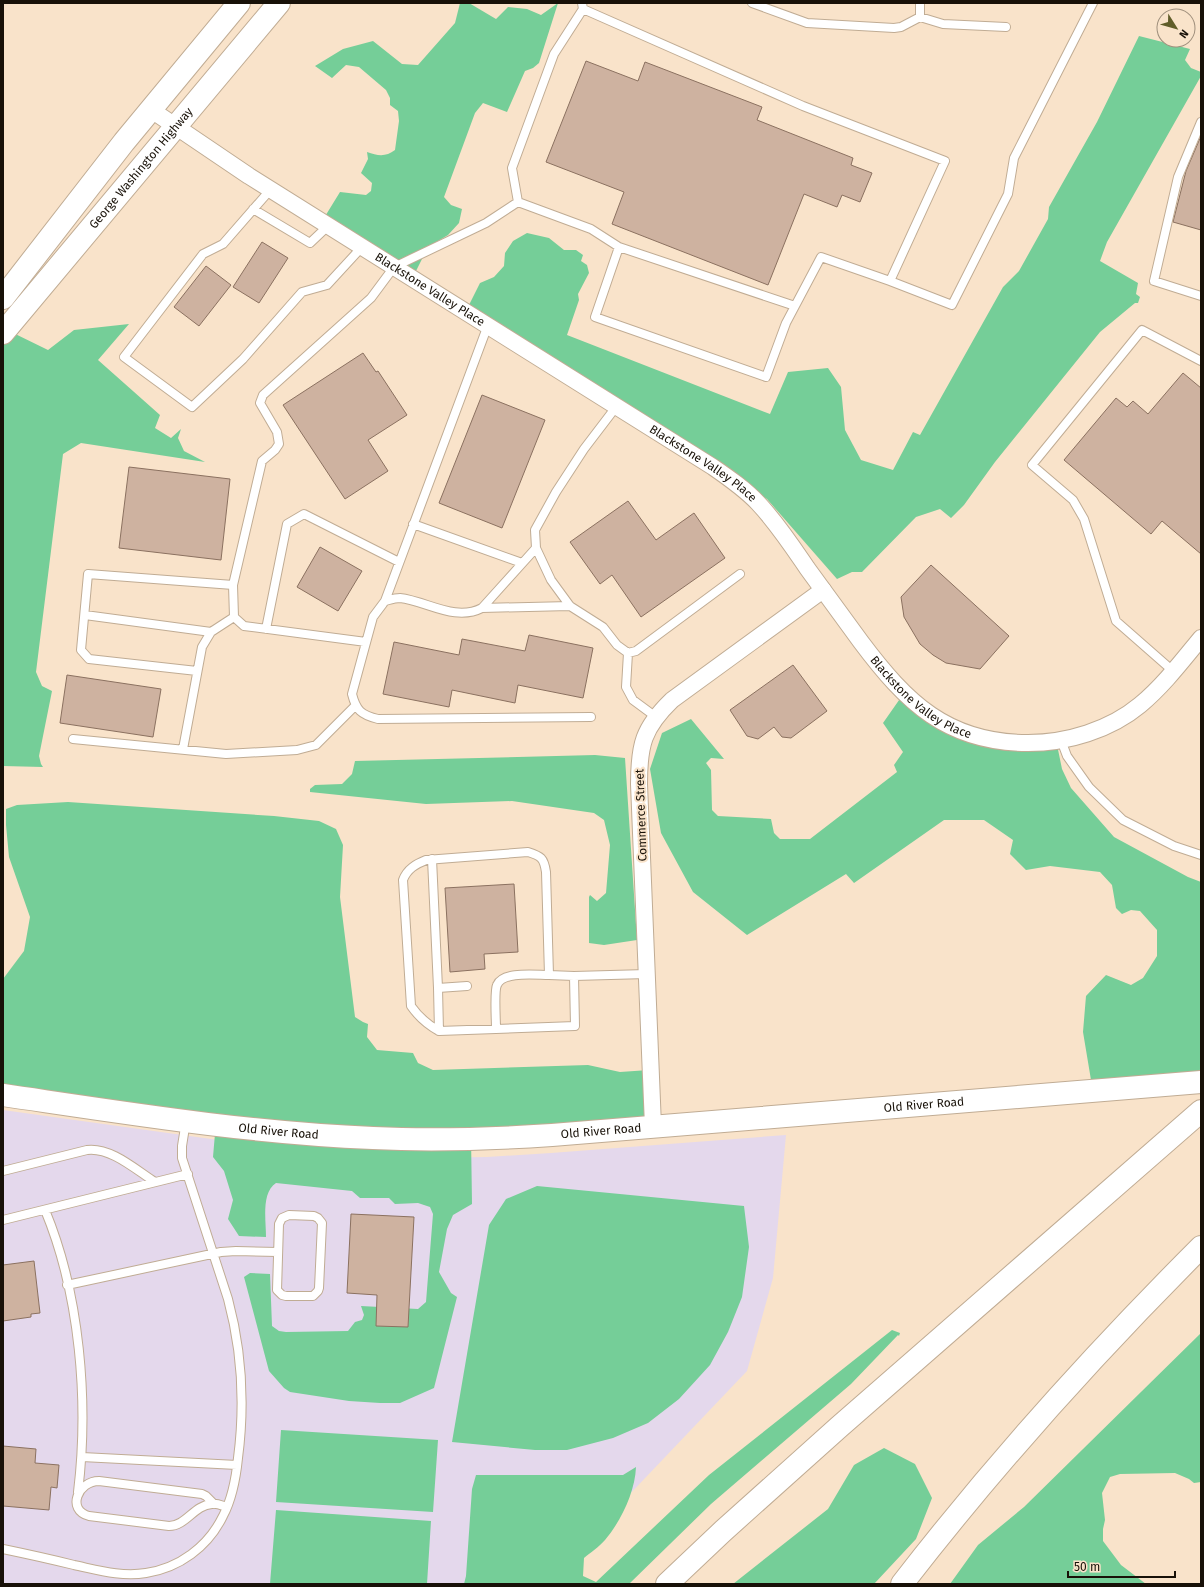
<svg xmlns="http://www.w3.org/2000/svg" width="1204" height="1587" viewBox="0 0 1204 1587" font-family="'Fira Sans',sans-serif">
<rect width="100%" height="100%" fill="#f9e3ca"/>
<!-- education -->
<path fill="#e4d8ec" d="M3,1110L283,1149L417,1158L487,1157L551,1153L786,1135L773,1278L747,1371L608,1517L510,1584H3Z"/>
<!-- green -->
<path fill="#75ce98" d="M460,3H469L496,19L508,7L527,9L541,15L558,3L539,63L533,68L525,71L507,112L483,103L475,113L444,197L451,205L462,209L459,223L448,235L428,247L414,275L324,218L340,192L366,195L371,191L372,183L361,173L368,159L367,152C378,156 386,157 395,150L399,121L398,111L390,105V98L386,90L359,67L346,65L332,78L315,66L343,49L373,41L402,64L418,65L455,23Z
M1139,36L1190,49L1185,60L1191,68L1201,72V76L1107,242L1100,261L1138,283L1136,294L1140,297L1138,303H1135L1100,332L995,462L964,505L951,518L940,509L916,517L862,572H852L837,579L767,499L467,309L480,283L494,277L504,266L505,253L513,241L527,233L549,238L564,250H576L583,255L581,261L587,265L589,273L578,294L579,300L567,335L770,414L788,372L828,368L841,387L845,430L861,460L893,470L913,432L920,435L1003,287L1019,271L1048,219L1049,207L1097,122Z
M129,324L98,360L160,415L155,428L171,438L181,429L178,438L184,451L205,462L81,443L63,454L36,672L42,686L52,691L39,756L41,764L43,767L3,766V328L48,350L74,330Z
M904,693L957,726L1003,736L1055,735L1062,769L1071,788L1114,837L1188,877L1201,882V1069L1191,1076L1092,1086L1083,1032L1086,996L1106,975L1131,985L1143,978L1157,956V930L1140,911L1131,910L1122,914L1116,908L1112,885L1100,872L1050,866L1026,870L1010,854L1013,840L984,820H944L854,883L846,874L747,935L693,892L661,833L650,769L662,733L691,719L724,759L711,758L706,763L711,770L712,810L718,816L771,819L774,833L780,839H810L897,772L894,765L903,752L883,723Z
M595,755L625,758L637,940L604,945L589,943V897L590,895L597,901L606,893L610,845L604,820L594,813L512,801L426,804L310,792V789L315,785L342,784L352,774L355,761Z
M68,802L274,816L319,821L336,829L343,845L340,897L355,1017L363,1022L368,1024L367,1037L377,1050L413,1053L418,1063L433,1070L588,1065L620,1072L649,1070L654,1122L471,1136L472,1204L453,1215L447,1229L439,1272L451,1293L457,1297L434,1388L400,1403H380L349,1401L290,1392L284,1388L269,1371L244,1277L250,1273L270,1274L272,1326L279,1331L286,1332L348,1331L355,1322L362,1320L364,1315L361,1306L418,1309L426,1302L433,1214L430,1207L418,1203L395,1204L389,1198H360L352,1191L276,1183C261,1193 266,1220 266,1237L239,1236L228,1219L233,1200L224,1171L213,1157L216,1122L3,1093V979L24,951L30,917L9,857L6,825V809L17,805Z
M537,1186L744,1206L749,1247L742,1297L728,1332L710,1365L679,1399L648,1423L613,1438L567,1450H535L452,1442L489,1225L506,1199Z
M892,1330L900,1333L899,1336L898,1335L851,1384L711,1504L629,1584H464L466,1576L472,1489L476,1475H623L636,1467C635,1492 621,1521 605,1540C599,1547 590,1553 584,1558L583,1576L596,1582L709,1475Z
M1201,1333V1482L1194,1483L1189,1479L1175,1473L1120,1474L1110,1477L1102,1493L1105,1520L1103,1529V1541L1121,1565L1146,1584H950L978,1545L1024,1507Z
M281,1430L438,1440L433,1512L276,1502Z
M884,1448L915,1464L932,1498L916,1539L874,1584H733L828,1509L854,1465Z
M276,1510L431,1521L427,1584H270Z"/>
<!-- building -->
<path fill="#ceb2a0" stroke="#8b7160" d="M586,61L638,81L645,62L762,107L757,120L853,158L851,165L872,173L860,202L842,195L837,207L804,194L768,285L612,224L624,192L546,162Z
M1201,136V230L1173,222L1186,171Z
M262,242L288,258L259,303L233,287Z
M206,266L231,285L199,326L174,307Z
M363,353L376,372L378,371L407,415L368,440L388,471L345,499L283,405Z
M1183,373L1201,388V554L1162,521L1151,534L1064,460L1116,398L1127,407L1133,401L1148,414Z
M482,395L545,420L502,528L439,503Z
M129,467L230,479L221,560L119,548Z
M628,501L656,540L694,513L725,558L641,617L612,575L600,584L570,542Z
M320,547L362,571L338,611L297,587Z
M931,565L1009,636L980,669L946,663L933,655L920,644L904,617L901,597Z
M529,635L593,648L583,698L518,685L515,703L452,690L449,707L383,694L394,642L459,655L462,639L525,651Z
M793,665L827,711L791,738L782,737L774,727L758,739L747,736L730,710Z
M67,675L161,689L153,737L60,723Z
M514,884L518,952L484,954L485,969L450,972L445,888Z
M351,1214L414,1217L408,1327L376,1326L377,1295L347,1293Z
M34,1261L40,1313L31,1314V1317L3,1321V1265Z
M3,1446L36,1449L35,1463L59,1465L57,1488L51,1487L49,1510L3,1506Z"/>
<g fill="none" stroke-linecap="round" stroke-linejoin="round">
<defs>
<path id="service" d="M752,3L807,23L894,28L901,27L920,17L943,24L1006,27
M583,9L803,106L945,161L890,281L952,305L1008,194L1014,158L1093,3
M920,17V3
M1201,122L1178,177L1154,281L1201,296
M271,189L223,244L203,254L124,357L192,407L243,359L302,292L327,285L362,247
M518,202L591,229L619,247L795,306
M518,202L512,168L554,54L583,9L582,3
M253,209L310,243L329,225
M619,247L595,317L766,377L786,323L821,257L890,281
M616,407L584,449L556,492L535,530L536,548L551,580L570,606L603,627L617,645L628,653L636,651L740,574
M413,524L522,563
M536,548L482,608C455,622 427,601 400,598C395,598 389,600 385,601L373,617L352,694C356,710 361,715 378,719L591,717
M385,601L488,325
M482,608L570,606
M85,615L211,632
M266,629L287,524L304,514L399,562
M366,642L244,626L234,617L233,585L262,461L275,450L279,444L277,432L260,403L263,395L371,298L394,267L486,223L518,202
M628,653L626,687L633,700L656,717
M197,671L89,659L81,650L88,574L233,585
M1173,671L1116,621L1084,519L1073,500L1032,465L1142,330L1201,361
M73,739L226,754L297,750L316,745L355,706
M1061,740L1067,756L1089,787L1123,820L1174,846L1201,855
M183,749L202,647L211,632L234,617
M432,859L438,988
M574,976L549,975L546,872C544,858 541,856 528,852L426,860C416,864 407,869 403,880L411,1006C418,1016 428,1025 439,1031L575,1026L574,976L647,974
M496,1028C496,1020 494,991 497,985C503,971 535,975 549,975
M439,1031L438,988L467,986
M3,1171L87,1150C111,1147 136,1170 155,1182
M45,1210C80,1294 89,1402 78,1492
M289,1215L314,1216L318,1218L322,1223L319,1288L318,1291L313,1296H286L282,1295L277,1290L279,1224L282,1218Z
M3,1220L188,1174
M67,1285L221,1252L236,1251L278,1252
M82,1457L237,1465
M214,1504L206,1496L202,1494L99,1481C78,1481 66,1510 89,1516L169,1526C186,1526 194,1505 212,1504C217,1503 223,1506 227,1507
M3,1549C27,1554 50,1559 74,1565C98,1570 121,1577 146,1573C179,1568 208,1547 223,1516C232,1499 236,1478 238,1458C245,1404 242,1351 228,1299L182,1158V1146L186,1121"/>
<g id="minor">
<path id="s1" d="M150,109L249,176L713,467C729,478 745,489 758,503C777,523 792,546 807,568C825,593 843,617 861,642C906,702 947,743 1028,743C1067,743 1110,730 1140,705C1163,686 1182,661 1201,638"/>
<path d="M653,1126L639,784C639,745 643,728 672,700L823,590"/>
</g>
<g id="secondary">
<path id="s2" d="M3,1095C126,1113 249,1133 373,1138C433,1141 492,1139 552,1135L1201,1082"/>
</g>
<g id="primary">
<path d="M3,298L124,142L239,3"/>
<path id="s3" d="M3,333L279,3"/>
</g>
<path id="motorway" d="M667,1584L723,1531L839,1427L1201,1111
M902,1584C994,1465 1095,1353 1201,1247"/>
</defs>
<!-- service casing -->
<use href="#service" stroke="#c0ac94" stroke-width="10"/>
<!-- minor casing -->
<use href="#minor" stroke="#c0ac94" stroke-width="18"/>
<!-- secondary casing -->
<use href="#secondary" stroke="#c0ac94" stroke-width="24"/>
<!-- primary casing -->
<use href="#primary" stroke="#c0ac94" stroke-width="24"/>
<!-- motorway casing -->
<use href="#motorway" stroke="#c0ac94" stroke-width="24"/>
<!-- service -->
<use href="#service" stroke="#fff" stroke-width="8"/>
<!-- minor -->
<use href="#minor" stroke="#fff" stroke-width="16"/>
<!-- secondary -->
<use href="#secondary" stroke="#fff" stroke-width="22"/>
<!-- primary -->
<use href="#primary" stroke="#fff" stroke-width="22"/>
<!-- motorway -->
<use href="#motorway" stroke="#fff" stroke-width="22"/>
</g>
<g text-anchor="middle" stroke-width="4" stroke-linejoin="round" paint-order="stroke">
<!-- street labels -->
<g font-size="12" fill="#181108" stroke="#f9e3ca">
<text dy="4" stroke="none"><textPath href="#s3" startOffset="215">George Washington Highway</textPath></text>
<text dy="4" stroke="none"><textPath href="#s1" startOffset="333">Blackstone Valley Place</textPath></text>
<text dy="4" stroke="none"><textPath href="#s1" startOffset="657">Blackstone Valley Place</textPath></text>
<text dy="4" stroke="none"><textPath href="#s1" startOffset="981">Blackstone Valley Place</textPath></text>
<text transform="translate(641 815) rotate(-92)" y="4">Commerce Street</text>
<text dy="4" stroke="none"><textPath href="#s2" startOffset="925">Old River Road</textPath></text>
<text dy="4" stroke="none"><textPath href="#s2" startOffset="278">Old River Road</textPath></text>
<text dy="4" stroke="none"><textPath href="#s2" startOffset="601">Old River Road</textPath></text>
</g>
</g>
<!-- border -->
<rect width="1204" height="1587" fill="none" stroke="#181108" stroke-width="8"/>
<!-- north arrow -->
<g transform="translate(1176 28) rotate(127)"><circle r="19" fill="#f9e3ca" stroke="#9f8f7c"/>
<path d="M0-3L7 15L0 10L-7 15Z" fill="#605d29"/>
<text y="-6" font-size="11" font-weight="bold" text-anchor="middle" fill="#181108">N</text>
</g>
<!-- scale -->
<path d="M1068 1571v6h107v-6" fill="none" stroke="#181108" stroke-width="2"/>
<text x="1074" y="1571" font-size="12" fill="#181108" stroke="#f9e3ca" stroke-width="3" paint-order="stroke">50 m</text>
</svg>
